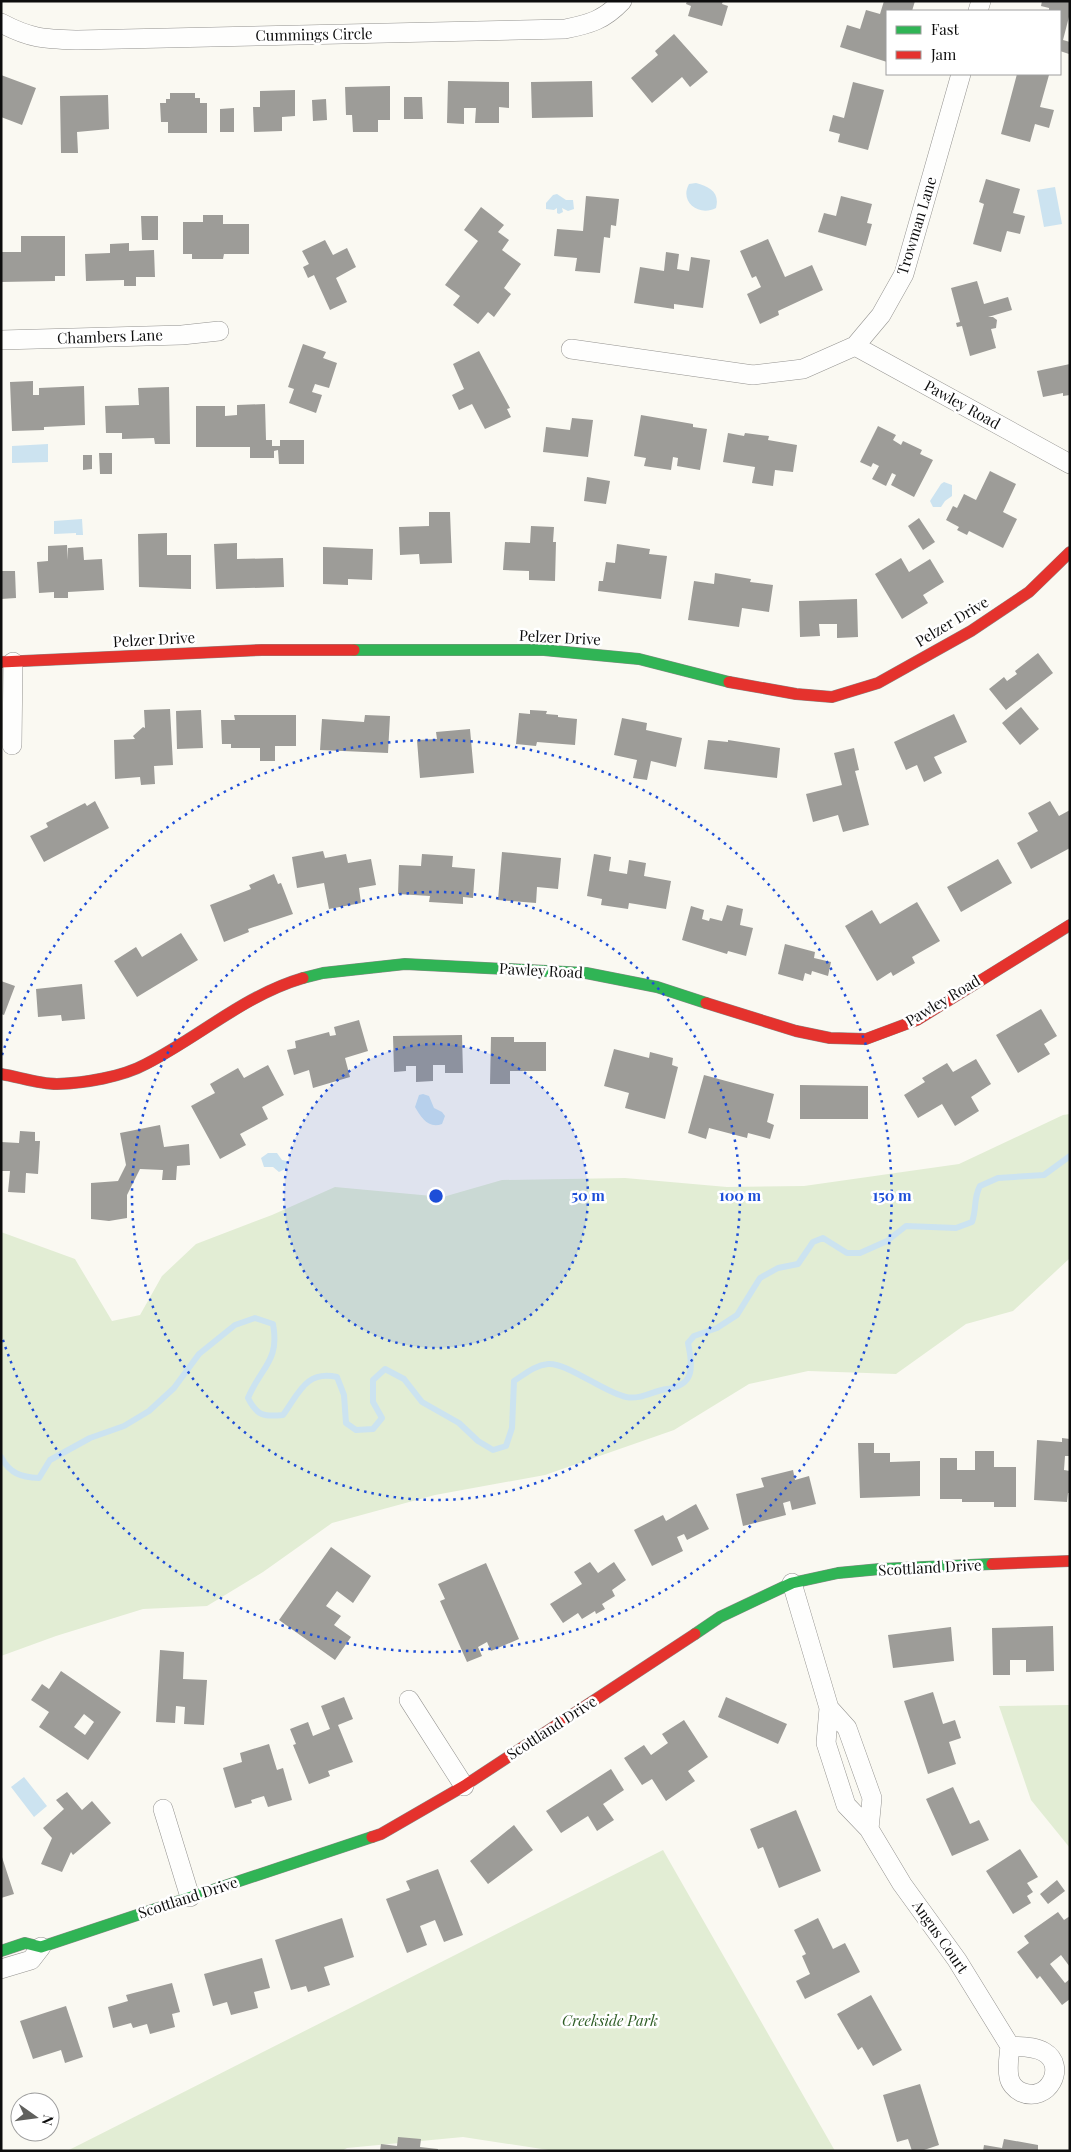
<svg xmlns="http://www.w3.org/2000/svg" width="1071" height="2152" viewBox="0 0 1071 2152" font-family="'Playfair Display',serif">
<rect width="100%" height="100%" fill="#faf9f2"/>
<!-- green -->
<path fill="#e2edd4" d="M1070,1114V1258L1013,1311L966,1324L896,1374L808,1371L749,1384L674,1430L545,1475L435,1495L332,1523L263,1572L207,1606L143,1609L56,1636L1,1656V1232L75,1259L112,1321L140,1315L162,1276L196,1244L272,1215L335,1187L443,1197L502,1180L625,1178L727,1187L804,1186L959,1164L1063,1115Z
M1070,1705V1848L1031,1800L999,1706Z
M663,1850L835,2151H555L463,2137L347,2148L342,2151H67Z"/>
<!-- water -->
<path fill="#cce3f0" d="M696,183C710,187 720,192 716,208C699,217 679,202 689,184Z
M1055,187L1062,224L1044,227L1037,190Z
M557,194L566,200H573L574,209L568,211L562,208L563,212L559,214L557,213V208L554,210L546,209V203L553,195Z
M48,444V462L12,463V446Z
M944,482L952,485V496L945,501L941,507H933L930,501L941,484Z
M82,519L83,535H76V533L54,534V521Z
M423,1094L429,1096L434,1108L442,1112L445,1116L442,1124C428,1129 421,1117 415,1107L419,1095Z
M268,1153H277L282,1160L287,1161V1168L279,1172L273,1167H264L261,1158Z
M24,1777L47,1806L34,1817L11,1787Z"/>
<g fill="none" stroke-linecap="round" stroke-linejoin="round">
<!-- stream -->
<path stroke="#cce3f0" stroke-width="6" d="M1,1457C10,1474 21,1477 39,1478L50,1460L90,1438L124,1426L149,1411L174,1388L199,1354L235,1325L255,1318L273,1324C280,1361 261,1367 248,1398C257,1416 264,1417 283,1415C299,1393 306,1370 337,1377L344,1395L346,1423L356,1430L373,1429L382,1418L373,1402V1380L385,1369L404,1379L422,1402L459,1423L478,1441L493,1450L506,1446L512,1428L514,1381C525,1374 535,1365 548,1364C566,1362 605,1393 626,1397C641,1400 652,1391 667,1389C695,1385 693,1367 688,1343L694,1336L717,1328L737,1315L760,1278L778,1268L798,1264L813,1242L823,1238L847,1253H860L887,1241L906,1226L956,1228L972,1222C977,1208 973,1199 980,1186L998,1178L1044,1175L1070,1156"/>
</g>
<!-- building -->
<path fill="#9d9c98" fill-rule="evenodd" d="M687,1H723L722,4L728,6L722,26L688,16L691,6L686,4Z
M884,1H915L912,11H887V62L840,47L847,25L860,29L866,10L880,14Z
M1042,1H1070V13L1063,40L1070,42L1069,54L1060,51V11H1049V8L1041,6Z
M674,34L708,72L690,87L682,77L652,103L631,78L658,55L655,51Z
M1017,74L1049,75L1040,107L1054,110L1049,128L1035,124L1030,142L1001,134Z
M1,75L36,88L22,125L1,117Z
M448,81L509,82V108L499,107V123H475L476,108H464V124L447,123Z
M592,81L593,117L532,118L531,82Z
M853,82L884,90L868,150L838,142L840,134L829,131L833,115L844,118Z
M390,86V120H378V132H353L352,115H346L345,87Z
M295,90V116L282,117V131L254,132L253,107H260V91Z
M170,93H195V98H200V103H207V133H168V122H161L160,103H166V99H170Z
M108,95L109,129L77,132L78,153H61L60,96Z
M404,97H422L423,119H404Z
M326,99L327,120L313,121L312,100Z
M234,108V132H220V109Z
M986,179L1020,189L1013,213L1025,216L1020,234L1007,231L1001,252L973,244L984,204L979,202Z
M586,196L619,199L616,226L611,225L610,238L604,237L600,273L575,271L577,258L554,256L557,229L583,231Z
M841,196L872,204L867,223L872,224L866,246L818,232L824,213L836,216Z
M481,207L504,225L498,232L509,240L502,250L521,264L504,288L511,294L494,317L488,312L478,324L453,305L460,296L445,285L478,241L464,230Z
M203,215H223V224H249V254H224L223,259H192V254H183V222H203Z
M141,216H158V240H142Z
M21,236H65V276H55V281L1,282V252H21Z
M768,239L785,277L812,265L823,290L778,311L779,315L760,324L747,294L761,287L756,276L752,278L740,251Z
M325,240L333,255L347,248L356,267L336,278L347,302L330,310L314,275L308,278L303,267L309,264L302,251Z
M129,243V251L154,250L155,277H136V286H124V280L86,281L85,254L110,253V244Z
M666,252L679,254L677,269L689,271L691,257L710,260L703,308L674,304V309L634,303L640,267L664,271Z
M977,281L984,304L1008,297L1012,310L988,317H993L997,320L996,328L991,329L996,348L970,356L962,326L957,327L956,323L960,322L951,288Z
M303,344L326,352L323,358L337,363L329,388L315,384L312,392L322,395L316,413L289,403L294,389L288,387Z
M479,351L510,408L507,409L511,417L485,429L472,404L459,410L452,395L464,389L453,364Z
M1070,364V395L1063,396V393L1043,397L1037,371Z
M33,381V395H39V388L84,386L85,425L44,427V430L12,431L10,382Z
M169,387L170,444H155L154,438L122,439V433H106L105,406L139,405L138,388Z
M265,404L266,440H272V446H280V440H304V464H279L278,450L274,451V458H250V447H196V406H225V416L237,415V405Z
M641,415L693,424V427L707,429L700,470L677,466L678,458L673,457L671,470L644,466L646,458L634,456Z
M572,418L593,420L588,457L543,452L546,427L570,430Z
M878,426L896,435L893,440L901,445L903,441L922,450L920,454L933,460L914,497L891,485L896,475L892,473L886,486L872,479L879,466L873,463L871,467L860,462Z
M728,433L744,436L745,433L769,436L768,440L797,445L793,472L775,470L773,486L752,483L755,467L723,462Z
M99,453H112V474H100Z
M83,455H92V469L83,470Z
M990,471L1016,484L1003,512L1017,519L1003,548L969,531L967,535L957,530L959,527L946,520L953,506L957,508L964,494L976,500Z
M587,477L610,481L606,504L584,501Z
M429,512H450L452,563L420,564L419,554L400,555L399,527L429,526Z
M919,518L935,542L923,550L908,526Z
M531,526L554,527L553,542H556L555,581L529,580V571L503,570L505,542L530,543Z
M167,533V555H191V589L139,587L138,534Z
M237,543V559L283,558L284,587L216,589L214,544Z
M617,544L650,549L649,554L667,556L661,599L598,591L599,581H603L606,562L615,563Z
M67,545L68,560V548L83,547L84,560L102,559L104,590L68,592V598H54V592L39,593L37,562L48,561V546Z
M323,547L373,549L372,580L348,579V585L323,584Z
M901,558L909,572L930,559L944,582L923,595L928,603L902,619L875,574Z
M1,571H15L16,598L1,599Z
M715,573L751,579L750,582L773,585L769,612L742,608L739,627L688,620L694,581L714,584Z
M857,599L858,637L837,638V624H819L820,636L800,637L799,601Z
M1038,653L1053,673L1006,710L989,689L1004,677L1007,681L1017,674L1015,671Z
M1021,707L1039,729L1020,745L1002,723Z
M170,709L173,765L154,766L155,784L141,785L140,777L115,779L114,740L135,739L133,736L143,727L145,728L144,710Z
M201,710L203,748L177,749L176,711Z
M530,710L547,711L546,714L558,715V717L577,719L575,745L537,742L536,746L516,744L519,713L530,714Z
M954,714L967,742L934,757L942,773L924,782L917,765L906,770L894,742Z
M234,715H296V746H275V761H260V748H231V744H222L221,720H235Z
M365,715L390,716L388,753L320,750L322,719L364,722Z
M622,718L647,723L646,730L682,738L676,767L651,761L647,780L633,778L637,760L614,755Z
M470,729L474,773L420,778L417,740L437,739L436,732Z
M708,740L728,742V740L780,748L777,778L704,769Z
M854,748L859,770L855,771L869,825L843,832L838,815L813,822L806,794L842,785L834,753Z
M95,801L109,828L44,862L30,836L48,827L46,823L85,803L87,806Z
M1050,801L1059,816L1070,810V848L1031,869L1017,843L1038,831L1028,813Z
M323,851L325,858L346,854L348,863L371,859L376,885L359,888L361,903L329,909L324,883L297,888L292,857Z
M502,852L561,858L558,889L537,887L536,903L498,900Z
M422,854L453,856L452,867L475,869L473,898L463,897V904L429,902L430,896L398,894L399,865L421,866Z
M594,854L611,857L609,871L627,874L629,860L646,863L644,876L671,881L666,909L629,903L628,909L601,905L602,899L587,896Z
M998,859L1012,883L961,912L947,887Z
M274,874L278,884L281,883L293,914L248,929L249,932L224,942L210,905L251,889L249,885Z
M917,902L940,941L912,957L915,963L893,976L891,972L877,981L845,926L872,910L880,924Z
M727,905L743,909L740,925L753,928L746,956L728,951L727,954L682,940L691,906L704,910L702,919L709,921L710,918L722,921Z
M181,933L198,960L137,997L114,961L136,947L142,957Z
M785,944L815,952L814,958L831,962L828,976L812,971L811,975L805,973L803,981L778,974Z
M1,981L15,986L4,1015L1,1014Z
M82,984L85,1019L62,1021L61,1015L38,1017L36,989Z
M1041,1009L1057,1036L1044,1044L1050,1054L1018,1073L996,1035Z
M359,1020L368,1051L345,1058L350,1077L313,1088L309,1070L294,1075L287,1050L296,1048L295,1041L329,1032L330,1036L336,1035L334,1027Z
M462,1035L463,1073H445V1065H433V1081L416,1082V1066H406V1071L394,1072L393,1036Z
M491,1037H514V1042H546V1071H510V1084H490Z
M614,1049L649,1058L650,1052L673,1058L672,1065L678,1067L665,1119L625,1108L629,1093L604,1086Z
M976,1059L991,1084L971,1097L979,1111L955,1126L942,1104L918,1118L904,1095L925,1082L922,1078L947,1063L953,1072Z
M268,1065L284,1095L262,1107L268,1119L240,1134L246,1145L220,1159L191,1106L215,1093L210,1084L238,1068L244,1078Z
M704,1075L774,1094L767,1122L774,1125L770,1139L748,1133L747,1138L709,1128L706,1139L688,1133Z
M800,1085L868,1086V1119H800Z
M160,1125L164,1147L189,1144L190,1165L177,1166L176,1180H162L163,1170L140,1169L127,1195V1218L109,1221L91,1219V1183L118,1181L126,1165L120,1133Z
M20,1131L35,1132V1141H40L38,1174L26,1173L25,1193L8,1192L10,1171H1V1142L19,1143Z
M1062,1438L1070,1439V1456H1065L1064,1470L1070,1471V1493H1068L1067,1502L1034,1500L1037,1440L1062,1442Z
M858,1443H874V1453H890V1462L920,1461V1496L860,1498Z
M975,1451H994V1467H1016V1507H994V1502H962V1499H940V1458H957V1470H975Z
M793,1470L795,1480L809,1476L816,1504L792,1510L790,1501L783,1503L786,1515L743,1526L736,1494L764,1487L761,1478Z
M696,1504L709,1529L687,1540L684,1534L677,1537L683,1551L652,1566L634,1530L663,1515L666,1521Z
M331,1547L371,1576L353,1603L337,1591L326,1606L341,1616L334,1625L351,1637L335,1660L279,1620Z
M590,1562L598,1573L614,1562L626,1580L612,1590L615,1596L602,1604L605,1609L596,1614L595,1611L582,1619L578,1613L563,1623L550,1604L582,1584L574,1572Z
M486,1563L519,1639L491,1651L487,1642L478,1647L482,1656L467,1662L440,1601L445,1599L438,1584Z
M1053,1626L1054,1671L1026,1672V1660H1010V1675H993L992,1628Z
M951,1627L954,1661L893,1668L888,1635Z
M160,1650L184,1652L183,1679L207,1680L204,1725L184,1724L185,1707L176,1706L175,1723L156,1722Z
M61,1671L121,1712L88,1760L39,1727L49,1712L31,1700L42,1684L49,1689ZM84,1714L94,1722L85,1735L74,1727Z
M933,1692L943,1724L955,1720L961,1738L949,1742L956,1764L928,1774L904,1701Z
M344,1697L353,1719L338,1725L353,1762L328,1771L330,1776L309,1784L293,1745L296,1744L290,1729L308,1722L313,1736L330,1729L321,1706Z
M726,1697L787,1724L778,1744L718,1717Z
M684,1720L708,1757L688,1771L695,1781L666,1801L652,1779L642,1785L624,1758L644,1745L651,1755L668,1743L662,1734Z
M269,1744L277,1770L283,1768L292,1800L268,1807L264,1796L251,1800L252,1803L235,1808L223,1768L242,1762L240,1753Z
M611,1769L624,1790L603,1804L614,1820L597,1831L588,1816L561,1833L546,1811Z
M953,1787L970,1824L979,1820L989,1840L952,1856L926,1799Z
M67,1792L82,1810L92,1801L111,1823L73,1855L71,1852L62,1872L41,1864L52,1838L43,1828L64,1809L56,1800Z
M796,1810L821,1871L779,1888L763,1847L758,1849L750,1829Z
M514,1825L533,1850L488,1884L470,1861Z
M1020,1849L1038,1877L1027,1883L1033,1892L1027,1896L1031,1903L1013,1914L986,1871Z
M1,1854L14,1894L1,1898Z
M438,1869L463,1935L444,1942L435,1920L420,1926L427,1945L407,1953L386,1899L410,1890L406,1881Z
M1057,1880L1065,1891L1048,1904L1040,1894Z
M1058,1912L1064,1920L1070,1916V1967L1061,1955L1050,1964L1065,1983L1070,1979V1999L1062,2005L1040,1976L1037,1979L1017,1952L1029,1943L1024,1936Z
M342,1918L354,1957L324,1967L330,1985L308,1992L306,1986L291,1990L275,1940Z
M818,1918L833,1949L845,1943L860,1972L805,1999L796,1981L810,1974L802,1956L806,1954L794,1930Z
M262,1958L270,1988L254,1992L258,2008L231,2015L227,2002L213,2006L204,1974Z
M172,1983L180,2012L172,2014L175,2027L150,2034L147,2024L133,2028L131,2023L113,2028L108,2007L128,2001L126,1995Z
M871,1995L902,2050L873,2066L862,2047L858,2050L837,2014Z
M66,2006L83,2057L65,2063L61,2050L33,2059L20,2021Z
M920,2084L939,2145L921,2151H912L908,2139L897,2142L883,2095Z
M398,2137L421,2139L420,2147L438,2149V2151H380L381,2144L397,2146Z
M1004,2139L1038,2145V2151H983L984,2145L1002,2148Z"/>
<g fill="none" stroke-linecap="round" stroke-linejoin="round">
<defs>
<path id="street" d="M978,11L981,1
M1,23C31,39 45,39 78,40L565,29C590,24 604,20 622,1
M1,340L182,335L219,331
M855,346L1070,464
M571,349L753,375L803,369L855,346L881,315L904,274L961,74
M12,745L13,662
M792,1583L829,1708L826,1743L846,1805L869,1829L902,1884L957,1960L1010,2046
M409,1700L464,1786
M829,1708L847,1728L872,1798L869,1829
M163,1809L190,1897
M1,1969L31,1960L41,1947
M1010,2046C1021,2047 1034,2046 1044,2052C1068,2066 1048,2104 1021,2092C1015,2089 1010,2083 1009,2077C1007,2067 1009,2056 1010,2046Z"/>
<path id="fast" d="M354,650H544L639,659L729,682
M303,978L323,973L405,964L586,973L657,987L706,1003
M695,1634L720,1617L792,1583L838,1573L880,1569L992,1564
M1,1951L25,1943L41,1947L372,1837"/>
<path id="jam" d="M1,662L262,650H354
M729,682L796,694L832,697L878,683L971,631L1029,592L1070,552
M706,1003L796,1031L830,1038L866,1039L917,1020L1070,925
M1,1074C19,1077 39,1084 57,1084C85,1083 122,1077 146,1064C199,1037 245,995 303,978
M992,1564L1070,1561
M372,1837L381,1834L464,1786L695,1634"/>
</defs>
<!-- street casing -->
<use href="#street" stroke="#949390" stroke-width="20"/>
<!-- fast casing -->
<use href="#fast" stroke="#8a8a87" stroke-width="12"/>
<!-- jam casing -->
<use href="#jam" stroke="#8a8a87" stroke-width="12"/>
<!-- street -->
<use href="#street" stroke="#fefefd" stroke-width="19"/>
<!-- fast -->
<use href="#fast" stroke="#30b455" stroke-width="11"/>
<!-- jam -->
<use href="#jam" stroke="#e5322d" stroke-width="11"/>
</g>
<!-- distance rings -->
<circle cx="436" cy="1196" r="152" fill="#1d4ed8" fill-opacity=".12"/>
<g fill="none" stroke="#1d4ed8" stroke-width="2.5" stroke-dasharray="2.5 5">
<circle cx="436" cy="1196" r="152"/>
<circle cx="436" cy="1196" r="304"/>
<path d="M2 1055A456 456 0 1 1 2 1337"/>
</g>
<g text-anchor="middle" stroke-width="5" stroke-linejoin="round" paint-order="stroke">
<!-- street labels -->
<g font-size="15" fill="#0d0d0d" stroke="#fff">
<text transform="translate(314 35) rotate(-1)" y="5">Cummings Circle</text>
<text transform="translate(917 226) rotate(-73)" y="5">Trowman Lane</text>
<text transform="translate(110 337) rotate(-2)" y="5">Chambers Lane</text>
<text transform="translate(962 405) rotate(29)" y="5">Pawley Road</text>
<text transform="translate(952 622) rotate(-31)" y="5">Pelzer Drive</text>
<text transform="translate(560 638) rotate(3)" y="5">Pelzer Drive</text>
<text transform="translate(154 640) rotate(-3)" y="5">Pelzer Drive</text>
<text transform="translate(541 971) rotate(3)" y="5">Pawley Road</text>
<text transform="translate(943 1001) rotate(-31)" y="5">Pawley Road</text>
<text transform="translate(930 1568) rotate(-3)" y="5">Scottland Drive</text>
<text transform="translate(552 1728) rotate(-33)" y="5">Scottland Drive</text>
<text transform="translate(188 1898) rotate(-18)" y="5">Scottland Drive</text>
<text transform="translate(940 1937) rotate(55)" y="5">Angus Court</text>
</g>
<!-- park labels -->
<g font-size="15" font-style="italic" fill="#2e5d25" stroke="#fff">
<text x="610" y="2026">Creekside Park</text>
</g>
</g>
<circle cx="436" cy="1196" r="8" fill="#1d4ed8" stroke="#fff" stroke-width="2.5"/>
<g font-size="15" text-anchor="middle" font-weight="bold" fill="#1d4ed8" stroke="#fff" stroke-width="5" stroke-linejoin="round" paint-order="stroke">
<text x="588" y="1201">50 m</text>
<text x="740" y="1201">100 m</text>
<text x="892" y="1201">150 m</text>
</g>
<!-- border -->
<rect width="1071" height="2152" fill="none" stroke="#0d0d0d" stroke-width="5"/>
<!-- legend -->
<rect x="886" y="10" width="175" height="65" fill="#ffffff" stroke="#9e9e9e"/>
<rect x="896" y="26" width="25" height="8" fill="#30b455" stroke="#9e9e9e"/>
<text x="931" y="35" font-size="15" fill="#0d0d0d">Fast</text>
<rect x="896" y="51" width="25" height="8" fill="#e5322d" stroke="#9e9e9e"/>
<text x="931" y="60" font-size="15" fill="#0d0d0d">Jam</text>
<!-- north arrow -->
<g transform="translate(35 2117) rotate(104)"><circle r="24" fill="#ffffff" stroke="#9e9e9e"/>
<path d="M0-4L9 19L0 12L-9 19Z" fill="#60605d"/>
<text y="-8" font-size="14" font-weight="bold" text-anchor="middle" fill="#0d0d0d">N</text>
</g>
</svg>
